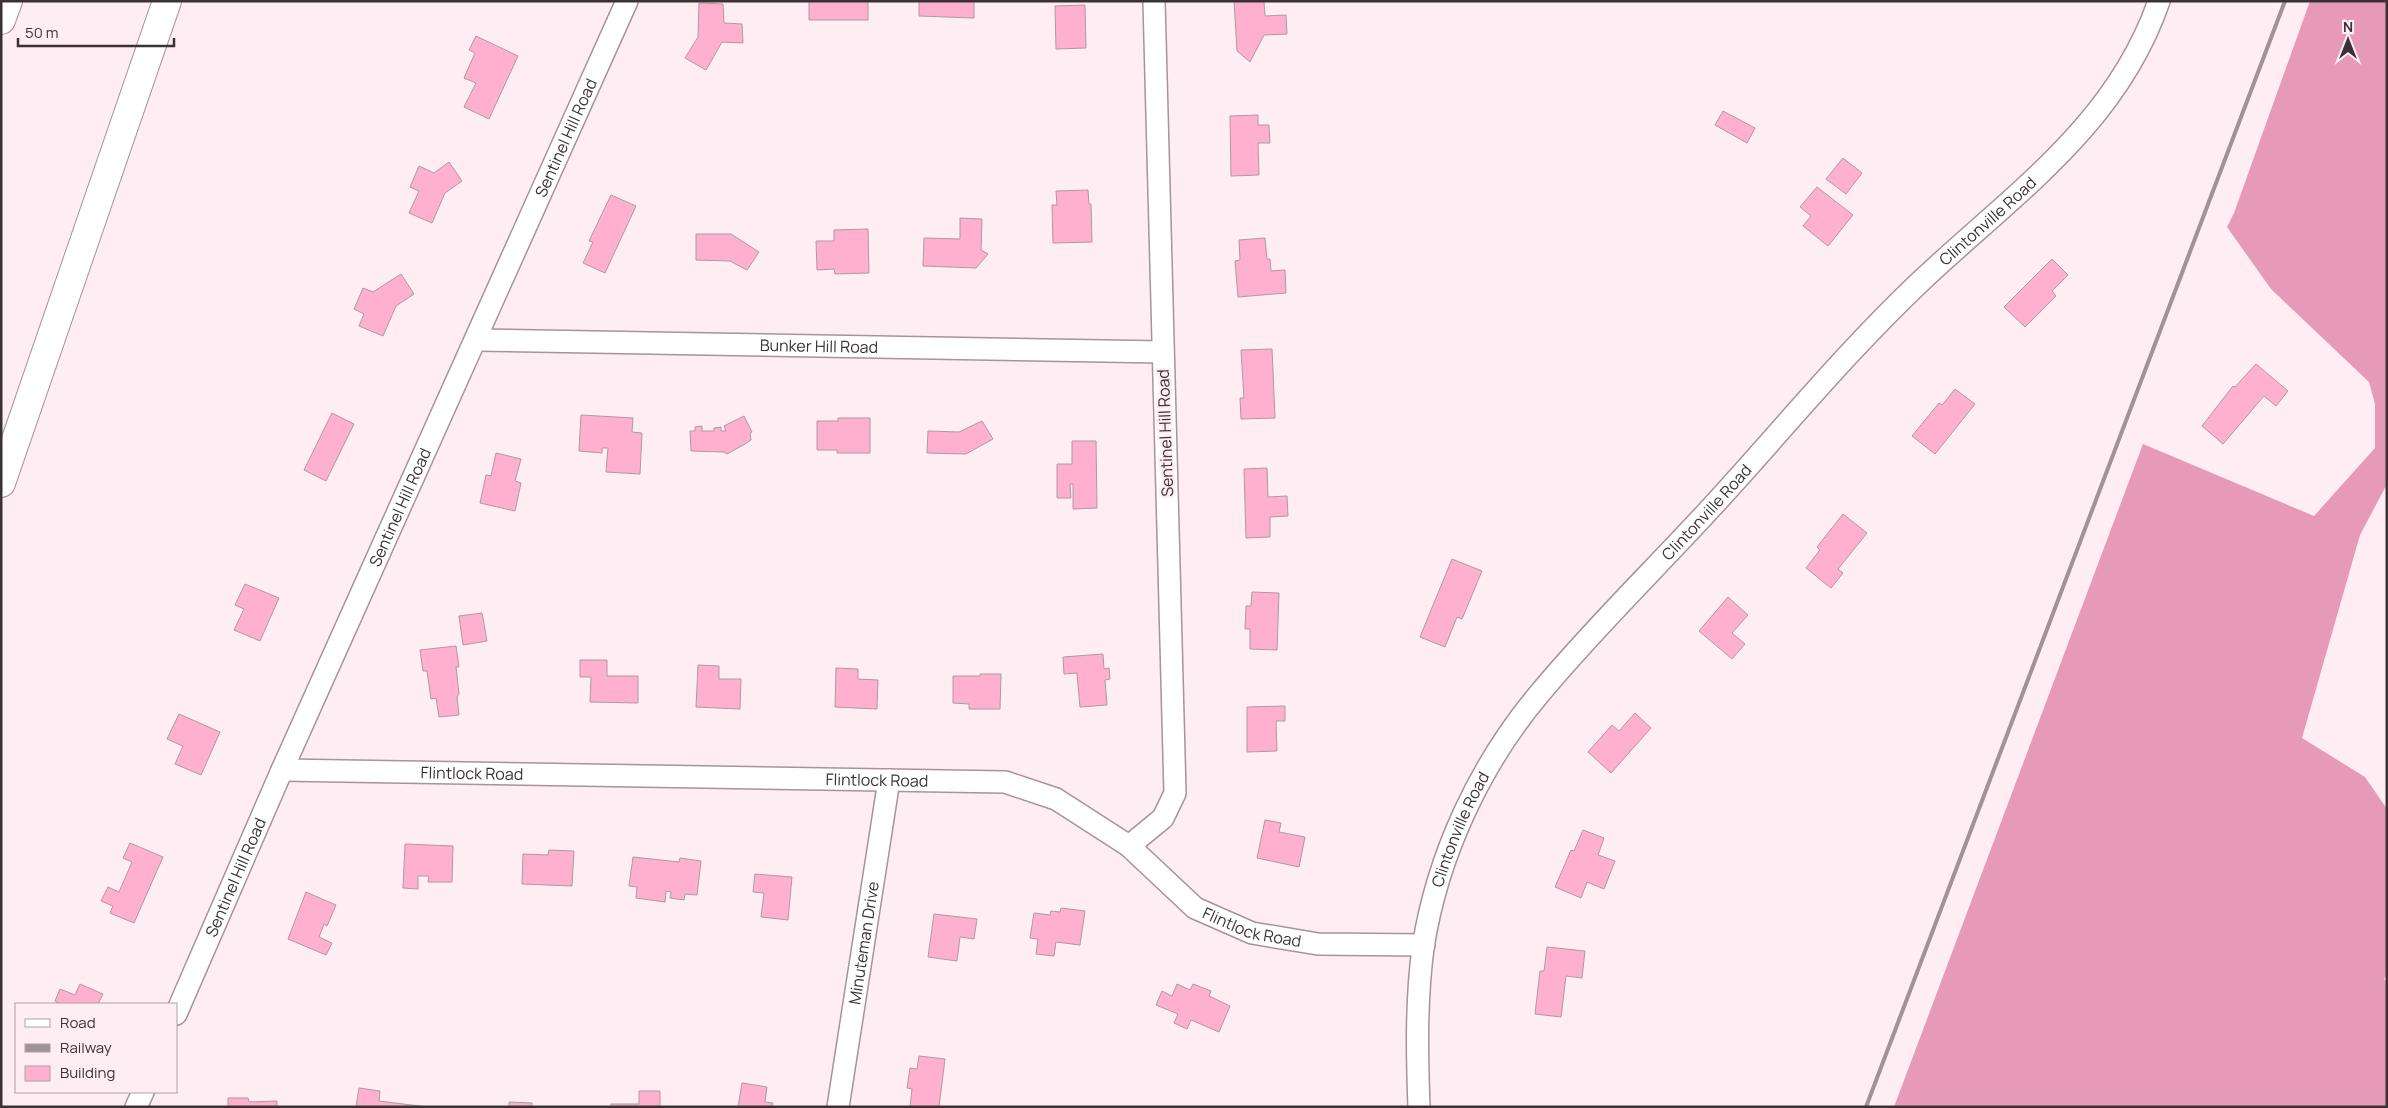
<svg xmlns="http://www.w3.org/2000/svg" width="2388" height="1108" viewBox="0 0 2388 1108" font-family="Manrope,sans-serif">
<rect width="100%" height="100%" fill="#feedf2"/>
<!-- forest -->
<path fill="#e69ab7" d="M2310,1H2387V484L2360,535L2302,738L2365,777L2387,809V972L2384,980L2387,981V1107H1894L2143,444L2314,516L2375,448V404L2369,382L2271,289L2227,227L2234,213Z"/>
<!-- building -->
<path fill="#feb0ce" stroke="#ae9aa1" d="M809,1H868V20H809Z
M919,1H974V18L919,16Z
M1234,1H1264L1265,16L1286,15L1287,34L1264,35L1250,62L1237,51Z
M699,3L723,4L724,23L742,24L743,43L722,42L706,70L685,58L698,37Z
M1085,5L1086,48L1056,49L1055,6Z
M476,36L518,56L489,119L464,107L476,83L464,78L475,53L469,50Z
M1723,111L1755,128L1747,143L1715,125Z
M1258,115V125H1269L1270,143H1258L1259,175L1231,176L1230,116Z
M1843,158L1862,173L1846,194L1826,179Z
M449,162L462,181L445,193L432,223L409,213L419,191L410,187L419,166L434,173Z
M1817,187L1853,215L1828,246L1803,226L1811,216L1800,207Z
M1088,190L1089,204H1091L1092,242L1053,243L1052,205H1057L1056,191Z
M611,195L636,206L605,273L583,263L593,242L589,241Z
M960,218L982,219L981,250L988,254L976,268L923,266L924,238L960,239Z
M868,229L869,273L835,274L834,269L817,270L816,241H834V230Z
M696,234H731L759,252L747,270L730,261L696,260Z
M1265,238L1267,259H1270L1271,271L1285,270L1286,293L1238,297L1235,261L1240,260L1239,240Z
M2052,259L2068,275L2052,291L2056,296L2025,327L2004,307Z
M401,274L414,294L396,306L383,336L359,326L364,314L354,309L363,288L373,292Z
M1272,349L1275,418L1241,419L1240,398H1244L1241,350Z
M2256,364L2288,391L2276,406L2264,396L2223,444L2202,426L2233,386L2235,387Z
M1955,389L1975,404L1935,454L1912,436L1939,403L1942,405Z
M332,413L354,424L326,481L304,470Z
M581,415L633,418L632,432L642,433L640,474L606,472L608,448H602V453L579,451Z
M744,416L752,432L750,433L751,440L745,444L727,454L724,452L691,451L690,431H695V427L702,426V431H714V428L721,427V431H726L724,426Z
M838,418H870V453H837V450H817V421H838Z
M982,421L993,439L966,454L927,453L928,431L959,432Z
M1072,441H1096L1097,508L1073,509V484H1070L1071,498H1057V464H1072Z
M496,453L521,459L515,481L521,483L515,511L480,503L486,475L491,476Z
M1267,468L1268,497L1287,496L1288,516L1270,517V537L1246,538L1244,469Z
M1843,514L1867,533L1838,569L1843,573L1831,588L1806,568L1820,550L1817,547Z
M1452,559L1482,571L1462,619L1457,617L1445,647L1420,637Z
M245,584L279,598L260,641L234,630L244,609L235,605Z
M1252,592L1279,593L1277,650L1250,649V629H1245L1246,606H1251Z
M1728,597L1748,615L1732,633L1745,644L1732,659L1699,631Z
M482,613L487,641L463,645L459,616Z
M456,646L459,667H456L459,694L457,697L459,715L439,717L436,698L431,699L427,671H423L420,650Z
M1103,654L1104,669L1109,668L1110,679L1105,680L1107,705L1080,707L1077,673L1064,674L1063,657Z
M580,660H607V676H638V703L590,702L591,677H580Z
M698,665L719,666V679H741L740,709L696,707Z
M836,668L858,669V679L878,680L877,709L835,707Z
M980,674H1001L1000,709H969V704L953,703V676H980Z
M1285,706V721H1276L1277,751L1247,752V707Z
M1635,713L1651,728L1611,773L1588,752L1612,725L1619,731Z
M179,714L220,732L201,775L175,764L183,746L167,739Z
M1265,820L1281,823L1279,832L1305,837L1299,867L1257,858Z
M1583,830L1604,838L1598,855L1615,861L1604,889L1587,882L1581,898L1555,887L1571,850L1574,851Z
M130,843L163,857L134,923L110,913L113,906L101,901L108,887L119,892L132,862L123,858Z
M405,844L453,846L452,882H428L429,876H418V889L403,888Z
M549,850L574,851L572,886L522,884L523,854L548,855Z
M633,857L679,862L680,858L701,861L697,895L685,894L684,900L670,898L671,892L666,891L665,902L636,898L637,887L629,886Z
M755,874L792,877L788,920L761,917L764,893L753,892Z
M306,892L336,905L327,926L324,924L319,937L332,943L326,955L288,939Z
M1061,908L1085,911L1080,945L1056,942L1054,956L1036,954L1038,939L1030,938L1034,913L1050,915L1051,911L1060,912Z
M934,914L977,919L974,939L960,937L957,961L928,957Z
M1547,947L1585,951L1582,978L1566,976L1561,1017L1535,1014L1540,971H1544Z
M80,984L103,994L98,1004H61L55,1001L60,989L75,995Z
M1177,984L1190,990L1193,984L1211,991L1209,996L1230,1006L1219,1032L1191,1020L1187,1029L1174,1023L1178,1014L1156,1005L1162,991L1172,996Z
M919,1056L945,1059L939,1107H910L912,1089L907,1088L910,1068L917,1069Z
M742,1083L767,1087L765,1102L773,1103L772,1107H738Z
M359,1088L380,1091L379,1101L428,1107H356Z
M639,1091H660V1107H611V1104H639Z
M228,1098H248L249,1102L277,1101V1107H228Z
M509,1102L532,1103V1107H509Z"/>
<g fill="none" stroke-linecap="round" stroke-linejoin="round">
<defs>
<g id="minor">
<path id="s1" d="M477,340L1163,352"/>
<path id="s2" d="M282,770L1005,782L1056,799L1129,846L1195,908L1252,933L1318,944L1424,945"/>
<path d="M1129,846L1163,818L1175,793L1154,1"/>
<path id="s3" d="M176,1014L282,770L627,1"/>
<path d="M136,1107L143,1092"/>
<path id="s4" d="M838,1107L889,780"/>
<path id="s5" d="M1419,1107C1417,1054 1416,1001 1423,948C1437,856 1480,764 1540,693C1593,629 1653,571 1709,510C1779,434 1845,353 1920,282C2012,195 2116,126 2159,1"/>
</g>
<path id="highway" d="M1,20L8,1
M1,483L167,1"/>
</defs>
<!-- minor casing -->
<use href="#minor" stroke="#a7939a" stroke-width="24"/>
<!-- highway casing -->
<use href="#highway" stroke="#a7939a" stroke-width="30"/>
<!-- minor -->
<use href="#minor" stroke="#fff" stroke-width="21"/>
<!-- highway -->
<use href="#highway" stroke="#fff" stroke-width="28"/>
<!-- rail -->
<path stroke="#a09397" stroke-width="4" d="M1866,1107L2285,1"/>
</g>
<g text-anchor="middle" stroke-width="5" stroke-linejoin="round" paint-order="stroke">
<!-- street labels -->
<g font-size="16" fill="#3a3235" stroke="#feedf2">
<text dy="6" stroke="none"><textPath href="#s3" startOffset="959">Sentinel Hill Road</textPath></text>
<text dy="6" stroke="none"><textPath href="#s5" startOffset="1094">Clintonville Road</textPath></text>
<text dy="6" stroke="none"><textPath href="#s1" startOffset="342">Bunker Hill Road</textPath></text>
<text transform="translate(1165 433) rotate(-92)" y="6">Sentinel Hill Road</text>
<text dy="6" stroke="none"><textPath href="#s3" startOffset="554">Sentinel Hill Road</textPath></text>
<text dy="6" stroke="none"><textPath href="#s5" startOffset="689">Clintonville Road</textPath></text>
<text dy="6" stroke="none"><textPath href="#s2" startOffset="190">Flintlock Road</textPath></text>
<text dy="6" stroke="none"><textPath href="#s2" startOffset="595">Flintlock Road</textPath></text>
<text dy="6" stroke="none"><textPath href="#s5" startOffset="284">Clintonville Road</textPath></text>
<text dy="6" stroke="none"><textPath href="#s3" startOffset="149">Sentinel Hill Road</textPath></text>
<text dy="6" stroke="none"><textPath href="#s2" startOffset="1015">Flintlock Road</textPath></text>
<text dy="6" stroke="none"><textPath href="#s4" startOffset="166">Minuteman Drive</textPath></text>
</g>
</g>
<!-- border -->
<rect width="2388" height="1108" fill="none" stroke="#3a3235" stroke-width="5"/>
<!-- legend -->
<rect x="15" y="1003" width="162" height="90" fill="#feedf2" stroke="#b0a2a6"/>
<rect x="25" y="1019" width="25" height="8" fill="#ffffff" stroke="#b0a2a6"/>
<text x="60" y="1028" font-size="15" fill="#3a3235">Road</text>
<rect x="25" y="1044" width="25" height="8" fill="#a09397" stroke="#b0a2a6"/>
<text x="60" y="1053" font-size="15" fill="#3a3235">Railway</text>
<rect x="25" y="1066" width="25" height="15" fill="#feb0ce" stroke="#b0a2a6"/>
<text x="60" y="1078" font-size="15" fill="#3a3235">Building</text>
<!-- north arrow -->
<g transform="translate(2348 40)" stroke="#feedf2" stroke-width="4" paint-order="stroke">
<path d="M0-4L9 19L0 12L-9 19Z" fill="#3a3235"/>
<text y="-8" font-size="14" font-weight="bold" text-anchor="middle" fill="#3a3235">N</text>
</g>
<!-- scale -->
<path d="M18 38v8h156v-8" fill="none" stroke="#3a3235" stroke-width="2.5"/>
<text x="25" y="38" font-size="15" fill="#3a3235" stroke="#feedf2" stroke-width="4" paint-order="stroke">50 m</text>
</svg>
